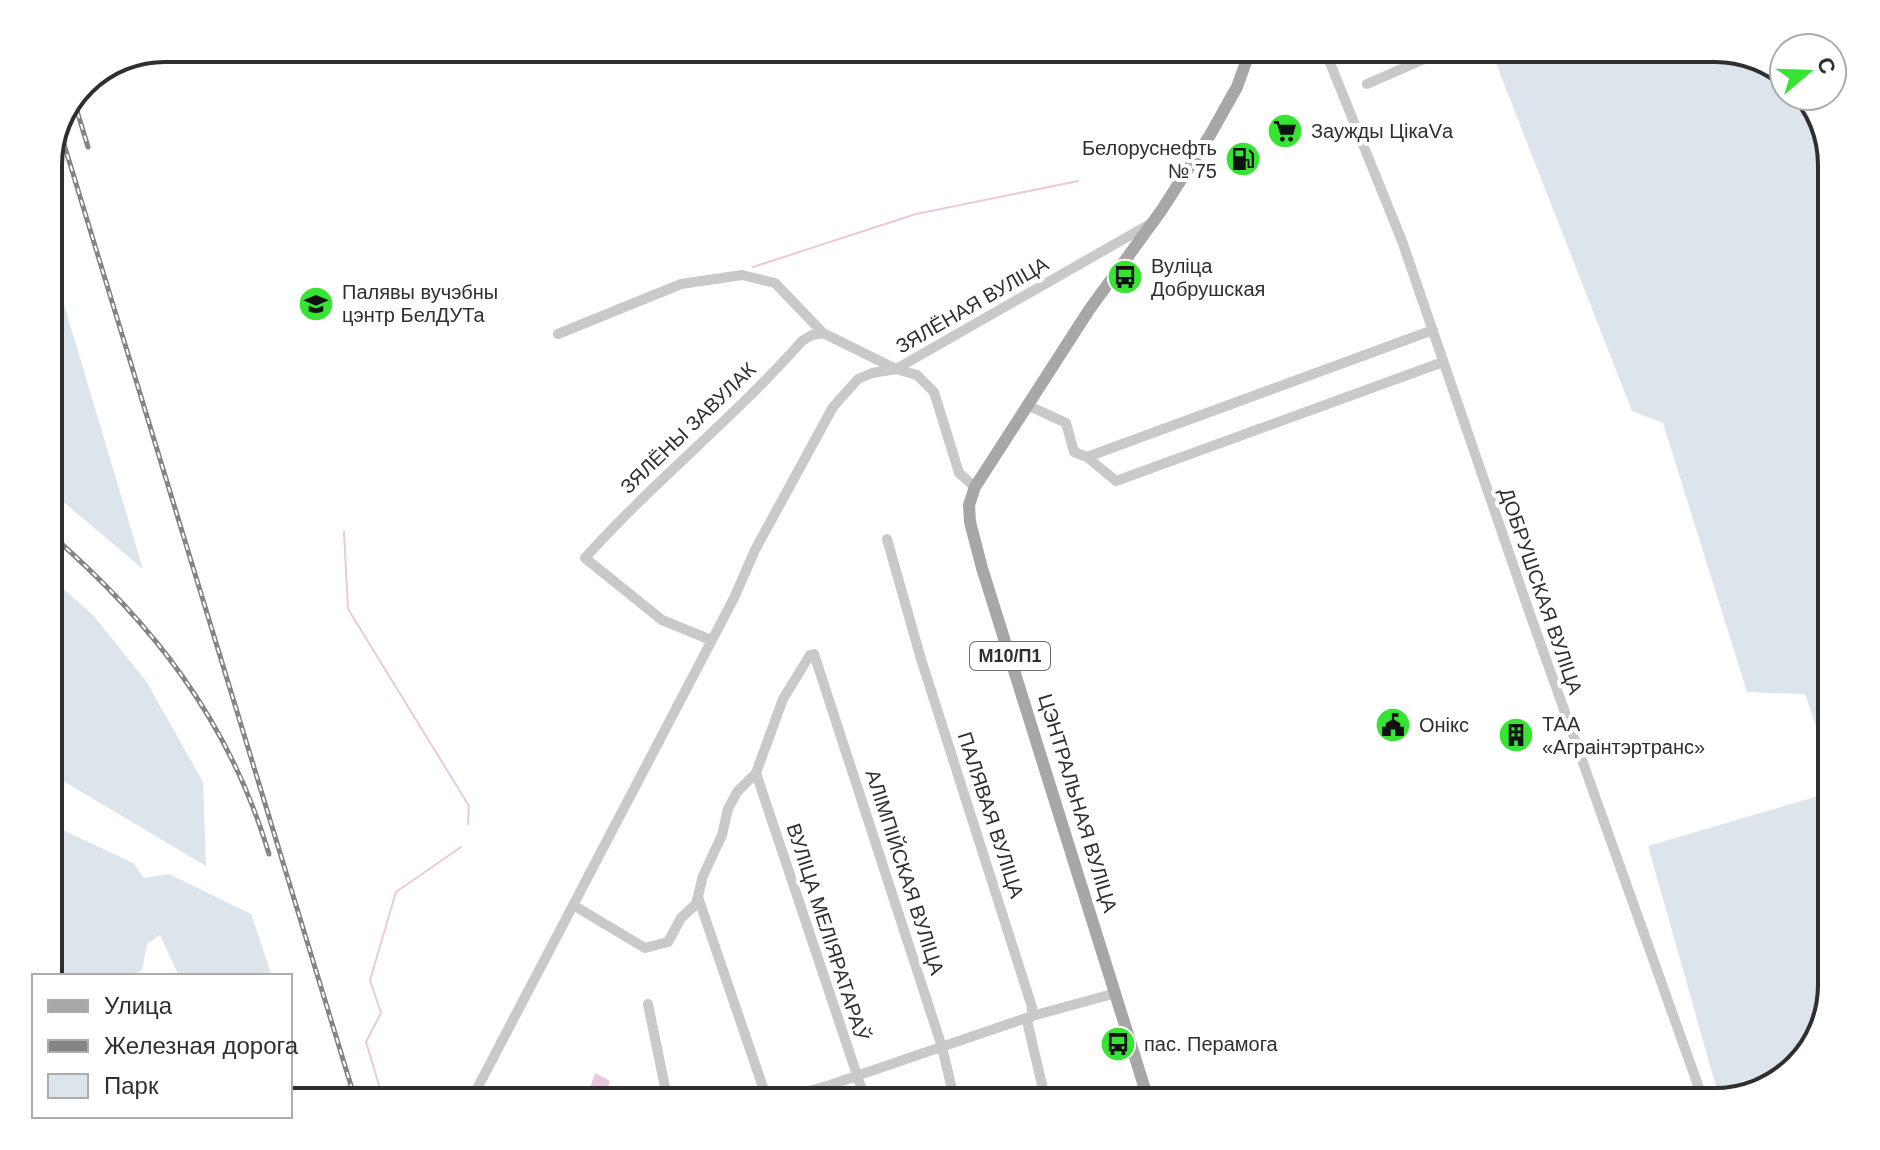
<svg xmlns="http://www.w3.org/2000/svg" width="1880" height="1150" viewBox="0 0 1880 1150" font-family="Arial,sans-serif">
<rect width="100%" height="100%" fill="#fff"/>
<!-- green -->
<path fill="#dce4ec" d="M1490,48H1715L1774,64L1784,74V96H1806L1816,106L1832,157V773L1805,694L1747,692L1663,423L1632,411Z
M48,251L143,569L48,489Z
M48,575L93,615L146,681L203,782L206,866L48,772Z
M1832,792V986L1816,1044L1796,1064L1717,1090L1648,846Z
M48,823L133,863L144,878L169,874L251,914L272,976H179L160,935L147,944L142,970L130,976H48Z"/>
<!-- water -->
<path fill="#ebc9dc" d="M595,1073L610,1081L605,1102H585Z"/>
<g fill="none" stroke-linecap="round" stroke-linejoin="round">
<!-- stream -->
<path stroke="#ebc9dc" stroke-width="2" d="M753,267L916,214L1078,181
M344,532L348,609L469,806L468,824
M384,1102L366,1042L381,1013L370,980L396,892L461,847"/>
<!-- minor -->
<path stroke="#c9c9c9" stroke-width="10" d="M1324,48L1402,241L1531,617L1704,1102
M1444,56L1464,48
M1367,84L1422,60L1421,48
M558,334L681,284L742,275L775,283L823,333
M1027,405L1066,423L1074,452L1087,457L1433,330
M1087,457L1116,481L1443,362
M887,539L921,659L1032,1007V1016L1027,1021L1046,1102
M711,640L662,620L585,558C653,482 734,418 802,341L812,335L823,333L896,369L917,375L934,392L959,473L975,487
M756,773L866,1102
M698,897L768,1102
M573,905L645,948L668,942L681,918L696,904L703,876L722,835L728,809L737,792L756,773L783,699L810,655L814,654L942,1047L955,1102
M648,1004L668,1102
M470,1102L734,598L755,550L833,407L858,379L872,373L896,369L1150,224
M756,1102L795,1095L830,1085L1032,1016L1116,993"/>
<!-- major -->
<path stroke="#a7a7a7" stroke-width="12" d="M1149,1102L982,568L970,522L969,505L975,487L1089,310L1161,211L1210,135L1237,87L1251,48"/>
<defs>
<path id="rail" d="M74,101L88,147
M60,131L356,1102
M48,532C152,622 229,720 269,854"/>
</defs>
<!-- rail casing -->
<use href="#rail" stroke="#848484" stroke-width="5"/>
<!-- rail -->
<use href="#rail" stroke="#fff" stroke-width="2" stroke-dasharray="6" stroke-linecap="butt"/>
</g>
<!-- icons -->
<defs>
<symbol id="supermarket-disc" viewBox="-11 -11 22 22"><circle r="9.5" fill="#37e333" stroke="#fff"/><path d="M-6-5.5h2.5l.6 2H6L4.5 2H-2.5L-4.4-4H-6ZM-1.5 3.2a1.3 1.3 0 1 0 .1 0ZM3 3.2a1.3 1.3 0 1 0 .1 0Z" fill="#111"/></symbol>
<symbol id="fuel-disc" viewBox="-11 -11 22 22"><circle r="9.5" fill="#37e333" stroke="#fff"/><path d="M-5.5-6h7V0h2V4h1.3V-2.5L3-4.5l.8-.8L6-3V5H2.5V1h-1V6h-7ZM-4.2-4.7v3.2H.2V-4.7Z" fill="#111"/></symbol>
<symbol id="bus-disc" viewBox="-11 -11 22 22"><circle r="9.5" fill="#37e333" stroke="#fff"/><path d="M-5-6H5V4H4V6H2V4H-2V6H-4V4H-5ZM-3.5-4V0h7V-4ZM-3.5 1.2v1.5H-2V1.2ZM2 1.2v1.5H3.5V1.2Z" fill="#111"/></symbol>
<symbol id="university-disc" viewBox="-11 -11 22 22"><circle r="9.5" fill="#37e333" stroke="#fff"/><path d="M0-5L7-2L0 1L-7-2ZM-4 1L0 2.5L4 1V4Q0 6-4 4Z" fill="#111"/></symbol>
<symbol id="civic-disc" viewBox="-11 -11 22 22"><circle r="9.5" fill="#37e333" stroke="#fff"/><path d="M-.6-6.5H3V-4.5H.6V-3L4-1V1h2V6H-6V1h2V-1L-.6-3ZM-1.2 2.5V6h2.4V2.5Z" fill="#111"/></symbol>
<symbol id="building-disc" viewBox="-11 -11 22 22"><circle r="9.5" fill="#37e333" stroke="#fff"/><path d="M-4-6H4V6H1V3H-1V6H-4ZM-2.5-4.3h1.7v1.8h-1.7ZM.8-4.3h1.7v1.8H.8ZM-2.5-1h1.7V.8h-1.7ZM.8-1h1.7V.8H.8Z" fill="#111"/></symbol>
</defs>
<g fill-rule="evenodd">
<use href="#supermarket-disc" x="1265" y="111" width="40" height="40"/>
<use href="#fuel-disc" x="1223" y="139" width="40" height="40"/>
<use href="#bus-disc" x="1105" y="257" width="40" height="40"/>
<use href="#university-disc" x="296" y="284" width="40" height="40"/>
<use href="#civic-disc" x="1373" y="705" width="40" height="40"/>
<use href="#building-disc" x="1496" y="715" width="40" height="40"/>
<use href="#bus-disc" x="1098" y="1024" width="40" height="40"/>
</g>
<g text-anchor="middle" stroke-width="8" stroke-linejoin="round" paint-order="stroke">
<!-- shield labels -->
<rect fill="#fff" stroke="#6d6d6d" stroke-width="2" x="970" y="642" width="80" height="28" rx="6"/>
<g font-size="18" font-weight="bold" fill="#2f2f2f">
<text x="1010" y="662">М10/П1</text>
</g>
<!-- poi labels -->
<g font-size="20" fill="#2f2f2f" stroke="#fff" text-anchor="start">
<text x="1311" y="138">Заужды ЦікаVа</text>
<text x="1217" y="155" text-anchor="end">Белоруснефть<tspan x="1217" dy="23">№ 75</tspan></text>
<text x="1151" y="273">Вуліца<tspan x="1151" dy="23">Добрушская</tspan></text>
<text x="342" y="299">Палявы вучэбны<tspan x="342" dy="23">цэнтр БелДУТа</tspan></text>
<text x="1542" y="731">ТАА<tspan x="1542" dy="23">«Аграінтэртранс»</tspan></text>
<text x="1419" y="732">Онікс</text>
<text x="1144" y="1051">пас. Перамога</text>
</g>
<!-- street labels -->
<g font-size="20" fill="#2f2f2f" stroke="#fff">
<text transform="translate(972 305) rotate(-30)" y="7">ЗЯЛЁНАЯ ВУЛІЦА</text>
<text transform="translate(688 428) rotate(-44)" y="7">ЗЯЛЁНЫ ЗАВУЛАК</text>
<text transform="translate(1541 591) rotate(71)" y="7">ДОБРУШСКАЯ ВУЛІЦА</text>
<text transform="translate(1078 803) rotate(73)" y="7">ЦЭНТРАЛЬНАЯ ВУЛІЦА</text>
<text transform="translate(991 815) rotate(72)" y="7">ПАЛЯВАЯ ВУЛІЦА</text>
<text transform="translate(905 872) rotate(72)" y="7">АЛІМПІЙСКАЯ ВУЛІЦА</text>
<text transform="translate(828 932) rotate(72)" y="7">ВУЛІЦА МЕЛІЯРАТАРАЎ</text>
</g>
</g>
<!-- crop -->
<path d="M0 0H1880V1150H0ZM165 62H1715A103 103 0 0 1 1818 165V985A103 103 0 0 1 1715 1088H165A103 103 0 0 1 62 985V165A103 103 0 0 1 165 62Z" fill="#fff" fill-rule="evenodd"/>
<path fill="none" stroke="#2f2f2f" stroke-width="4" d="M165 62H1715A103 103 0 0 1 1818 165V985A103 103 0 0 1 1715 1088H165A103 103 0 0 1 62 985V165A103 103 0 0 1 165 62Z"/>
<!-- legend -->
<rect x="32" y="974" width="260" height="144" fill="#ffffff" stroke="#acacac" stroke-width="2"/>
<rect x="48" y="1000" width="40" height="12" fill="#a7a7a7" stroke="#acacac" stroke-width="2"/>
<text x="104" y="1014" font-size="24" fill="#2f2f2f">Улица</text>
<rect x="48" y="1040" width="40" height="12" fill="#848484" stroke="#acacac" stroke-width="2"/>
<text x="104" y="1054" font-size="24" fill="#2f2f2f">Железная дорога</text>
<rect x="48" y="1074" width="40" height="24" fill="#dce4ec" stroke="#acacac" stroke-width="2"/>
<text x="104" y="1094" font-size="24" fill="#2f2f2f">Парк</text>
<!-- north arrow -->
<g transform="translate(1808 72) rotate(71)"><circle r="38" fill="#ffffff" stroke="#acacac" stroke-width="2"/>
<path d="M0-6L14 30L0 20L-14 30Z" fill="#37e333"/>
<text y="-12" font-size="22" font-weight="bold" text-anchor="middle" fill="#2f2f2f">С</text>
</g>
</svg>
